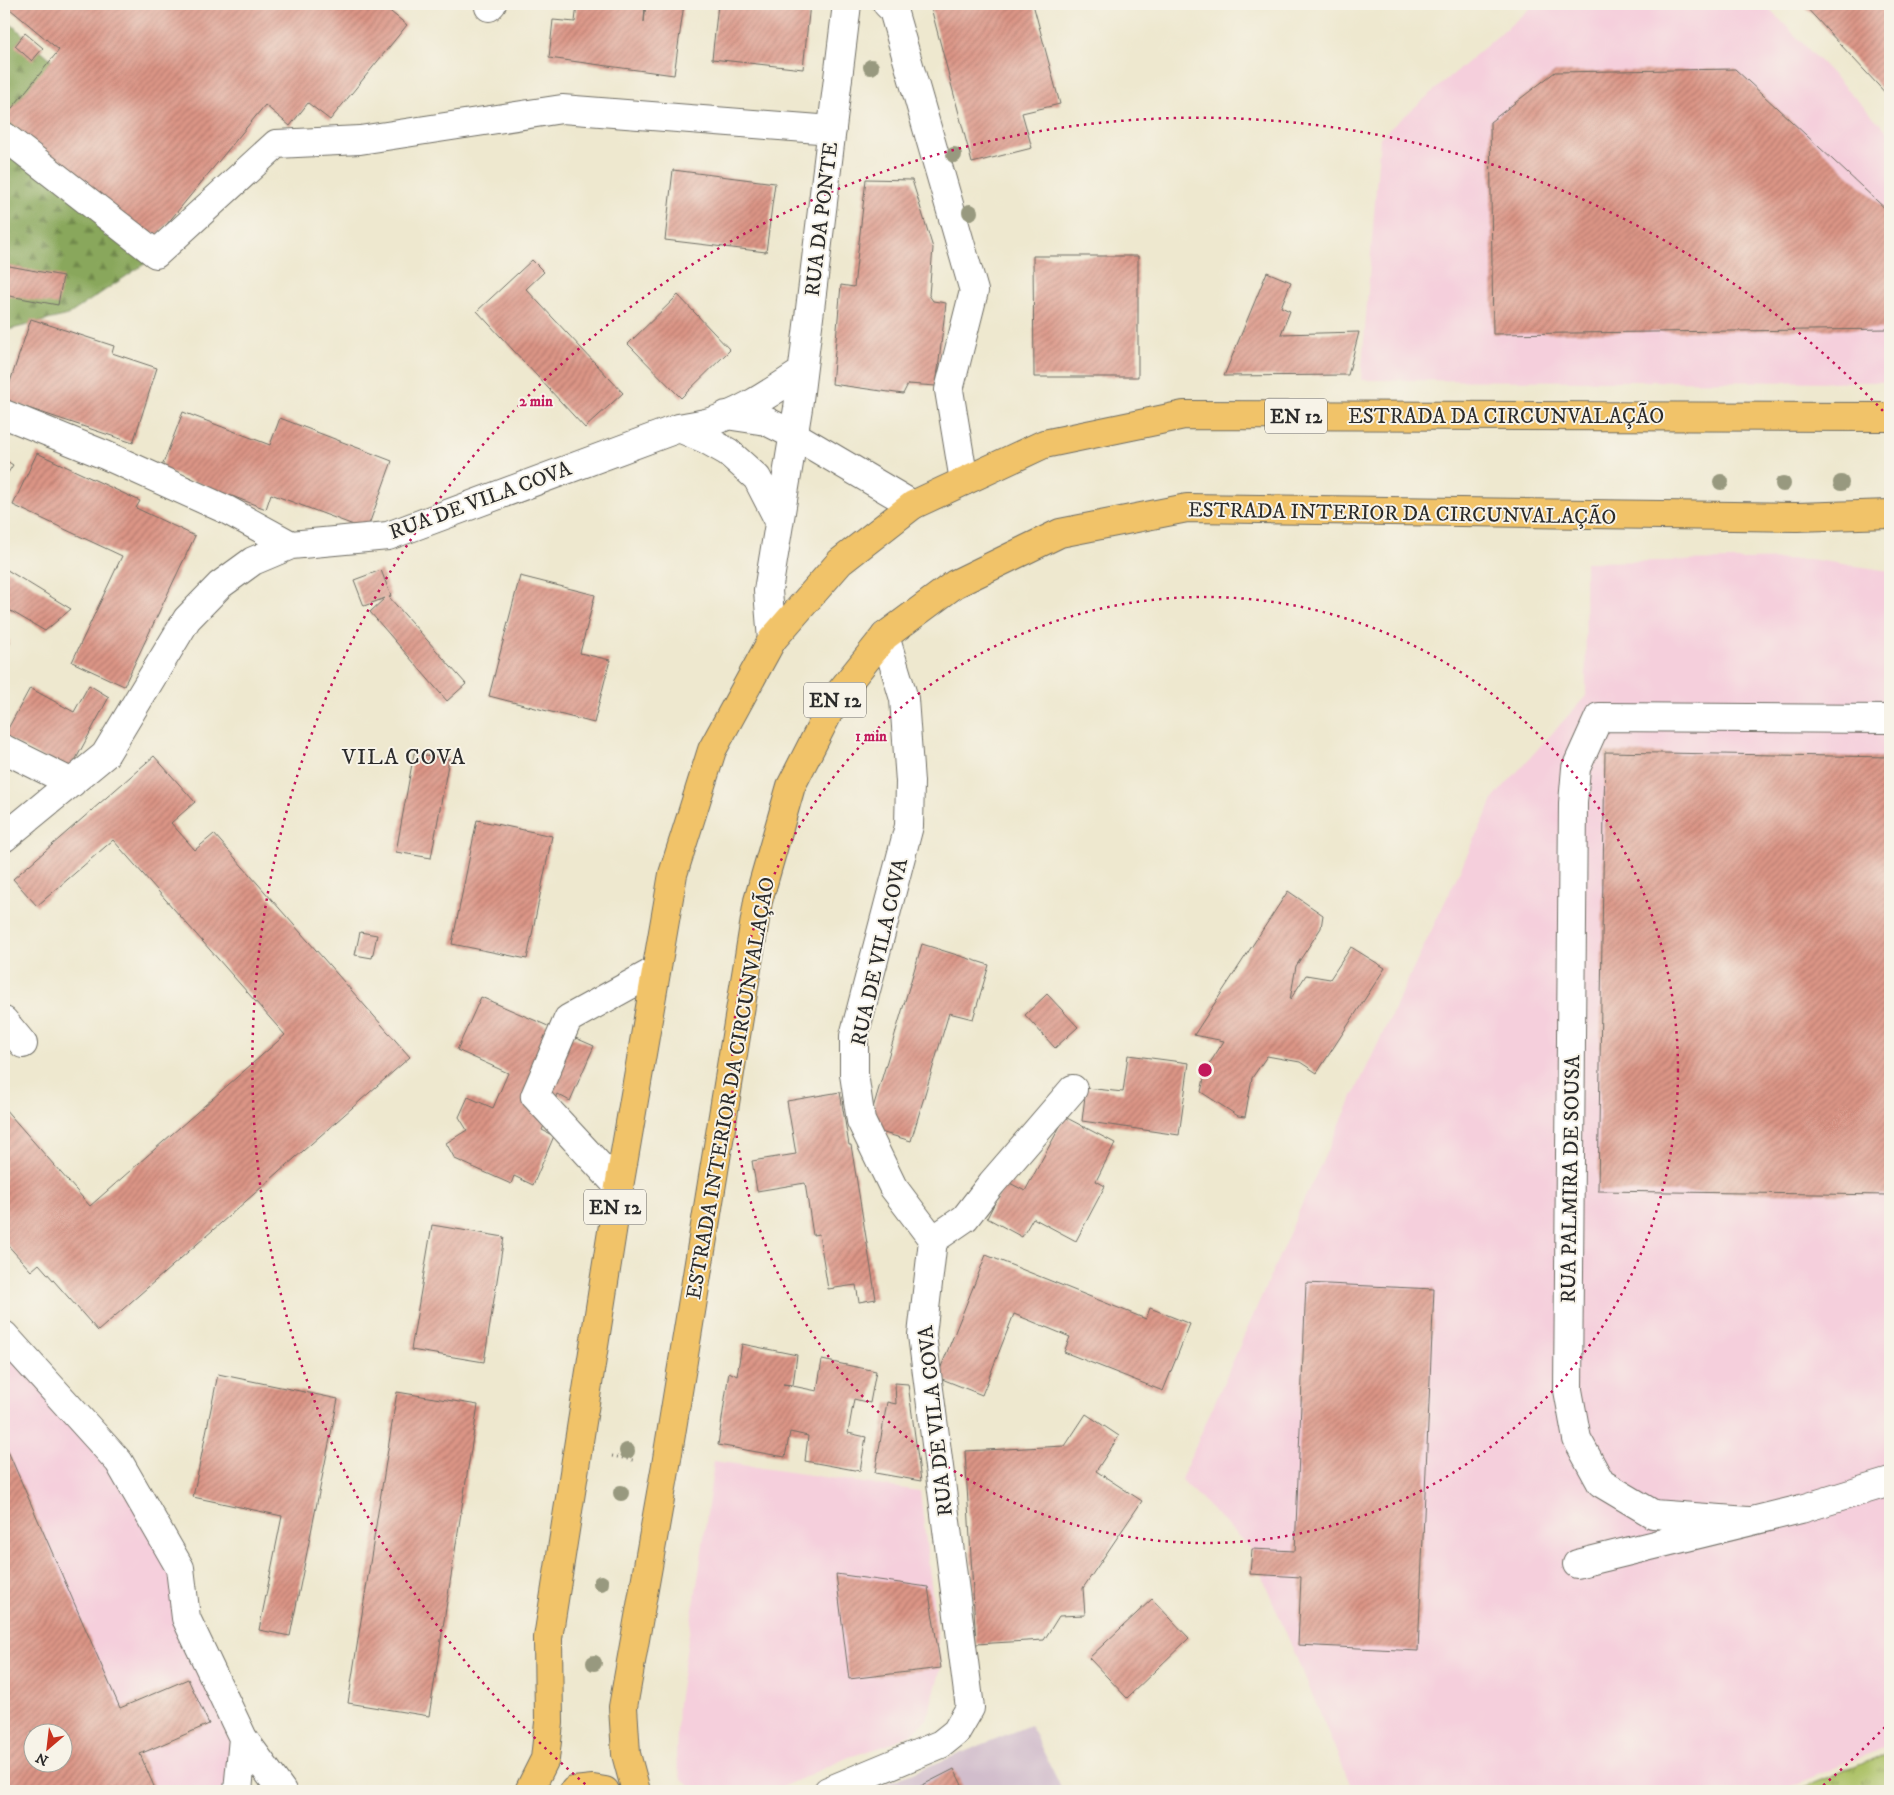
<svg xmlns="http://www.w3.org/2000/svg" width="1894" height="1795" viewBox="0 0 1894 1795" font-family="'IM FELL DW Pica',serif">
<defs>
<pattern id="grass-tufts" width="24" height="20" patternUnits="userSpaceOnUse" patternTransform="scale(1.25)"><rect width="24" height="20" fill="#acc166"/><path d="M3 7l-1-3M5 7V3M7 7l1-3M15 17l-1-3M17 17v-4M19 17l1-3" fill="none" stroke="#8c9d54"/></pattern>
<pattern id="forest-firs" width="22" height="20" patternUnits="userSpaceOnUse" patternTransform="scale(1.25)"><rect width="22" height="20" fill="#89a75b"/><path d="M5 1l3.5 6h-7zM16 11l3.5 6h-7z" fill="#70884b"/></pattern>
<pattern id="building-hatch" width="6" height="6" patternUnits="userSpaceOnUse" patternTransform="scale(1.25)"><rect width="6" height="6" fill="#dc9586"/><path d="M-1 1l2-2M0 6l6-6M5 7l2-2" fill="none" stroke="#b37a6e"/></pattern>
</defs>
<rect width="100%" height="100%" fill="#f7f3e8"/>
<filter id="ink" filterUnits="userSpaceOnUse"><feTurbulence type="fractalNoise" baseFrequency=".02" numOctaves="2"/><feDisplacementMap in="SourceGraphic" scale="10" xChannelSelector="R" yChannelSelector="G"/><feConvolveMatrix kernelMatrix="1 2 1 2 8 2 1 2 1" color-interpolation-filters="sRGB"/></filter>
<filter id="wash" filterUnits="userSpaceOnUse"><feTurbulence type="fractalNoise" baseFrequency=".0096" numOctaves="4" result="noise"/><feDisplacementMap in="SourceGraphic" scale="20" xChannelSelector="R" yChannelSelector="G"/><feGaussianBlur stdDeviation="1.12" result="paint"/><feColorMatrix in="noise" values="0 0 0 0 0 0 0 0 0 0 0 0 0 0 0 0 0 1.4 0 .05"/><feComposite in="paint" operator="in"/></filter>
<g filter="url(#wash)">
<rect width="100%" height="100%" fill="#eee8cf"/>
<!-- built -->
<path fill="#f5cfdc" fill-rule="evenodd" d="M1535,4H1765L1890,134V382L1361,380L1380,137Z
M1809,559L1890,571V1745L1779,1791H1353L1250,1548L1181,1479L1303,1202L1495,796L1586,696L1585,562Z
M4,1346L112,1471L175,1574L236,1736L226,1791H4ZM32,1732H62V1762H32Z
M714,1461L920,1491L941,1668L927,1719L913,1733L885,1746L849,1757L773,1791H695L681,1778L676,1760L678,1701L700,1566Z"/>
<!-- industrial -->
<path fill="#d1bdcc" d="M1030,1725L1063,1791H868Z"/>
<!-- grass -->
<path fill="url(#grass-tufts)" stroke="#6c7648" d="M1890,1752V1791H1794Z"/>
<!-- forest -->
<path fill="url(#forest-firs)" stroke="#5a6943" d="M4,18L148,144L146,263L68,315L4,331Z"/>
<g id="blocks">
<!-- building -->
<path fill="url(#building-hatch)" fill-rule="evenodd" d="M4,4H390L386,8L407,25L330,120L308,103L290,126L265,105L153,241L4,118L59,50Z
M577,4H645L644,22L646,4H684L674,75L549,58L553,20L575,22Z
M718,4H810L803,69L712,59Z
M930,4H1033L1060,104L1022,113L1032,148L972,163Z
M1803,4H1890V98Z
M25,33L43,48L32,61L15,46Z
M1735,69L1890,213V329L1493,334L1490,122L1555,72Z
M673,170L775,183L766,252L665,240Z
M866,179L912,180L933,248L929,295L933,301L946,303L936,386L908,384L903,394L832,384L841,285L854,287Z
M1033,256H1138V377H1034Z
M532,260L544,272L526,289L623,393L585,428L477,311Z
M4,265L63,276L58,305L4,295Z
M1267,272L1291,282L1281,307L1290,311L1281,334L1359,332L1348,375L1224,376Z
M678,295L730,350L681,398L628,344Z
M31,319L114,346L112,353L157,368L133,443L4,400Z
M183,412L270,445L280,418L392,461L367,530L271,494L266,509L161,469Z
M37,453L140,501L136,508L195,536L124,686L72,662L122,556L13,505Z
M4,459L13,465L4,479Z
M4,568L71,609L45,631L4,607Z
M381,570L391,596L389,597L466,684L447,701L370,612L385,598L364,606L354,580Z
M520,576L595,595L580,653L610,660L594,723L489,696Z
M4,637L10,641L4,652Z
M89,685L109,697L69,772L4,736L30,688L74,712Z
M1605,752L1890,757V1195L1598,1191Z
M414,753L449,759L431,858L396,852Z
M154,756L195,802L171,823L195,850L214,834L410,1057L98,1331L39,1264L31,1271L4,1241V1108L90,1206L285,1035L113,840L37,906L13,879Z
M477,820L552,836L527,959L452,944Z
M1288,891L1323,915L1321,928L1296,966L1290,1000L1306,975L1330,979L1351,947L1385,968L1317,1073L1300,1062L1267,1056L1252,1078L1245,1117L1238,1116L1201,1092L1206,1069L1224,1041L1194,1035Z
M360,932L377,935L372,958L355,955Z
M922,944L989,965L973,1019L949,1013L911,1141L867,1128Z
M1047,994L1078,1027L1055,1048L1025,1015Z
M481,997L594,1046L570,1101L557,1094L542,1130L554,1136L533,1185L514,1176L511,1184L455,1159L446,1143L467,1130L459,1117L468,1097L493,1108L508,1073L457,1050Z
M1128,1055L1189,1063L1179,1135L1082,1121L1086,1088L1123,1092Z
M840,1092L849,1145H851L876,1299L859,1302L856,1285L828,1289L819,1234L813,1235L805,1183L757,1191L752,1161L796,1154L787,1101Z
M1065,1117L1115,1143L1096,1181L1105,1186L1076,1241L1033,1218L1022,1237L987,1218L1006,1181L1025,1191Z
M432,1225L504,1237L484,1362L411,1350Z
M986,1255L1146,1319L1150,1308L1190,1324L1163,1391L1064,1352L1070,1337L1014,1314L982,1395L937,1377Z
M1306,1283L1434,1289L1418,1651L1298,1645L1301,1577L1250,1574L1252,1549L1295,1551Z
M742,1344L797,1355L793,1385L783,1384L817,1391L822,1360L876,1371L870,1403L854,1399L848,1433L866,1437L860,1471L805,1461L808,1436L790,1432L785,1457L718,1445L729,1372L737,1376Z
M218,1374L338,1399L290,1636L259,1630L282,1516L193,1497Z
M895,1383L908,1384L921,1481L875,1473L887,1402L896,1404Z
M397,1392L478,1405L429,1716L348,1703Z
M1086,1414L1119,1436L1096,1471L1142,1501L1083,1588L1085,1615L1059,1616L1044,1640L976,1644L965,1451L1065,1446Z
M4,1442L120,1708L188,1679L209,1724L140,1754L156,1791H4ZM32,1732H62V1762H32Z
M836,1574L928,1587L941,1668L849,1679Z
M1152,1599L1189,1638L1127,1698L1089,1658Z
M954,1769L965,1791H913V1790Z"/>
</g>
</g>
<g filter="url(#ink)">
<use href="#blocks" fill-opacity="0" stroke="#6f6d64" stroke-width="1"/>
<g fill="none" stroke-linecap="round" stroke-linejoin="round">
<defs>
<path id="minor" d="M887,4L893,10L974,291L949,390L964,481
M489,7L492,4
M4,136L156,254L276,144L360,140L562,109L832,130
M4,414L105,455L227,510L291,545L388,536L679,428C688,426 697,425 706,423C741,414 773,391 802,372
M726,415L766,421L794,435L913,505
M679,428L705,439L728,452L757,478L779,521
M772,640L768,591L798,408L847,4
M4,749L72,783
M4,838L105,755L187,619L220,585L253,561L291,545
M4,1021L23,1044
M619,1187L535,1096L568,1019L655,971
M933,1240L965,1218L992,1183L1073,1089
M4,1335L119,1462L180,1568L186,1618L243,1738L282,1791
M1748,1521L1653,1514L1601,1483L1577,1439L1568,1390L1573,803L1576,768L1599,717L1890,719
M1577,1564L1801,1509L1890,1482
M238,1791L243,1738
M828,1791L941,1744L956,1732L970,1708L922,1335L933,1240L893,1187L861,1121L854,1074V1036L909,826L910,782L904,699L885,636"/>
<path id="major" d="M529,1791L545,1759L549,1723L548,1638L619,1187L673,874L712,750L772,640L840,562L913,505L1044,444L1184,415L1890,417
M574,1791L593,1789L605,1791
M636,1791L626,1754L623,1707L666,1465L758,901L791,786L837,696L885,636L955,584L1060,533L1187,508L1797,517L1890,514"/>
</defs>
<!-- minor casing -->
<use href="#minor" stroke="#6f6d64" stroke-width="30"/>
<!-- major casing -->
<use href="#major" stroke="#6f6d64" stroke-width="30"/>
<!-- path -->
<path stroke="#6f6d64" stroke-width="3" stroke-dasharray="1 4" stroke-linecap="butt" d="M612,1456L633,1460"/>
<!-- minor -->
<use href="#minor" stroke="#fff" stroke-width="28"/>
<!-- major -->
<use href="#major" stroke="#f1c369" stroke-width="28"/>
</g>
<!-- trees -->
<g fill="#98997f">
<circle cx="871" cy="67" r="8"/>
<circle cx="954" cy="155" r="8"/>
<circle cx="970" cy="212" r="8"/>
<circle cx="1721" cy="482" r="8"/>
<circle cx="1841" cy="483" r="8"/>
<circle cx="1783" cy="484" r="8"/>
<circle cx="627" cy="1451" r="8"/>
<circle cx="621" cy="1493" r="8"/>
<circle cx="601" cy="1583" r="8"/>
<circle cx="594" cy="1663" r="8"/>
</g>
</g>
<!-- distance rings -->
<g fill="none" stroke="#c2185b" stroke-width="2.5" stroke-dasharray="2.5 5">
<circle cx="1205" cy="1070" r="473"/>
<path d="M1885 1727A946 946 0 0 1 1819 1789M591 1789A946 946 0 1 1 1885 413"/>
</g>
<g text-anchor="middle" stroke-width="4" stroke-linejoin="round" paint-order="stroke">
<!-- shield labels -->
<g fill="#f7f3e8" stroke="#686764" stroke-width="1">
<rect x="1265" y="398.5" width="62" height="35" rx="4"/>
<rect x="804" y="682.5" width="62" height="35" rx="4"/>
<rect x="584" y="1189.5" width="62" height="35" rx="4"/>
</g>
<g font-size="20" font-weight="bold" fill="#2b2b2b">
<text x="1296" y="423">EN 12</text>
<text x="835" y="707">EN 12</text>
<text x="615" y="1214">EN 12</text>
</g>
<!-- street labels -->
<g font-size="21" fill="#2b2b2b" stroke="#f7f3e8">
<text transform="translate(821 219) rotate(-83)" y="7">RUA DA PONTE</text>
<text x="1506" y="423">ESTRADA DA CIRCUNVALAÇÃO</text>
<text transform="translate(480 500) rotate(-20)" y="7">RUA DE VILA COVA</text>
<text transform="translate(1402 513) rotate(1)" y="7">ESTRADA INTERIOR DA CIRCUNVALAÇÃO</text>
<text transform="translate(879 952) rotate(-77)" y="7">RUA DE VILA COVA</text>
<text transform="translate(730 1088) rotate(-80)" y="7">ESTRADA INTERIOR DA CIRCUNVALAÇÃO</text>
<text transform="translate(1570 1179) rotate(-89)" y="7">RUA PALMIRA DE SOUSA</text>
<text transform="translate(935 1421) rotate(-96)" y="7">RUA DE VILA COVA</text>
</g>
<!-- neighbourhood labels -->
<g font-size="22" letter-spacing="1" fill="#2b2b2b" stroke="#f7f3e8">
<text x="404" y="764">VILA COVA</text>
</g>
</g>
<circle cx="1205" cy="1070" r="8" fill="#c2185b" stroke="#f7f3e8" stroke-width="2.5"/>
<g font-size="15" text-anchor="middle" font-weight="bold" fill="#c2185b" stroke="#f7f3e8" stroke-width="4" stroke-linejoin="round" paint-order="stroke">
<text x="536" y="406">2 min</text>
<text x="871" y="741">1 min</text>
</g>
<!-- margin -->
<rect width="1894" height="1795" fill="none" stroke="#f7f3e8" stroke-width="20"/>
<!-- north arrow -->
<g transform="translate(48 1748) rotate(208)"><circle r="24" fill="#f7f3e8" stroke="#a5a39c"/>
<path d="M0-4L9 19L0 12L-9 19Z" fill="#c8321e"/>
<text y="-8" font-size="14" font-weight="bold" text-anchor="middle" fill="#2b2b2b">N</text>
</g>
</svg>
